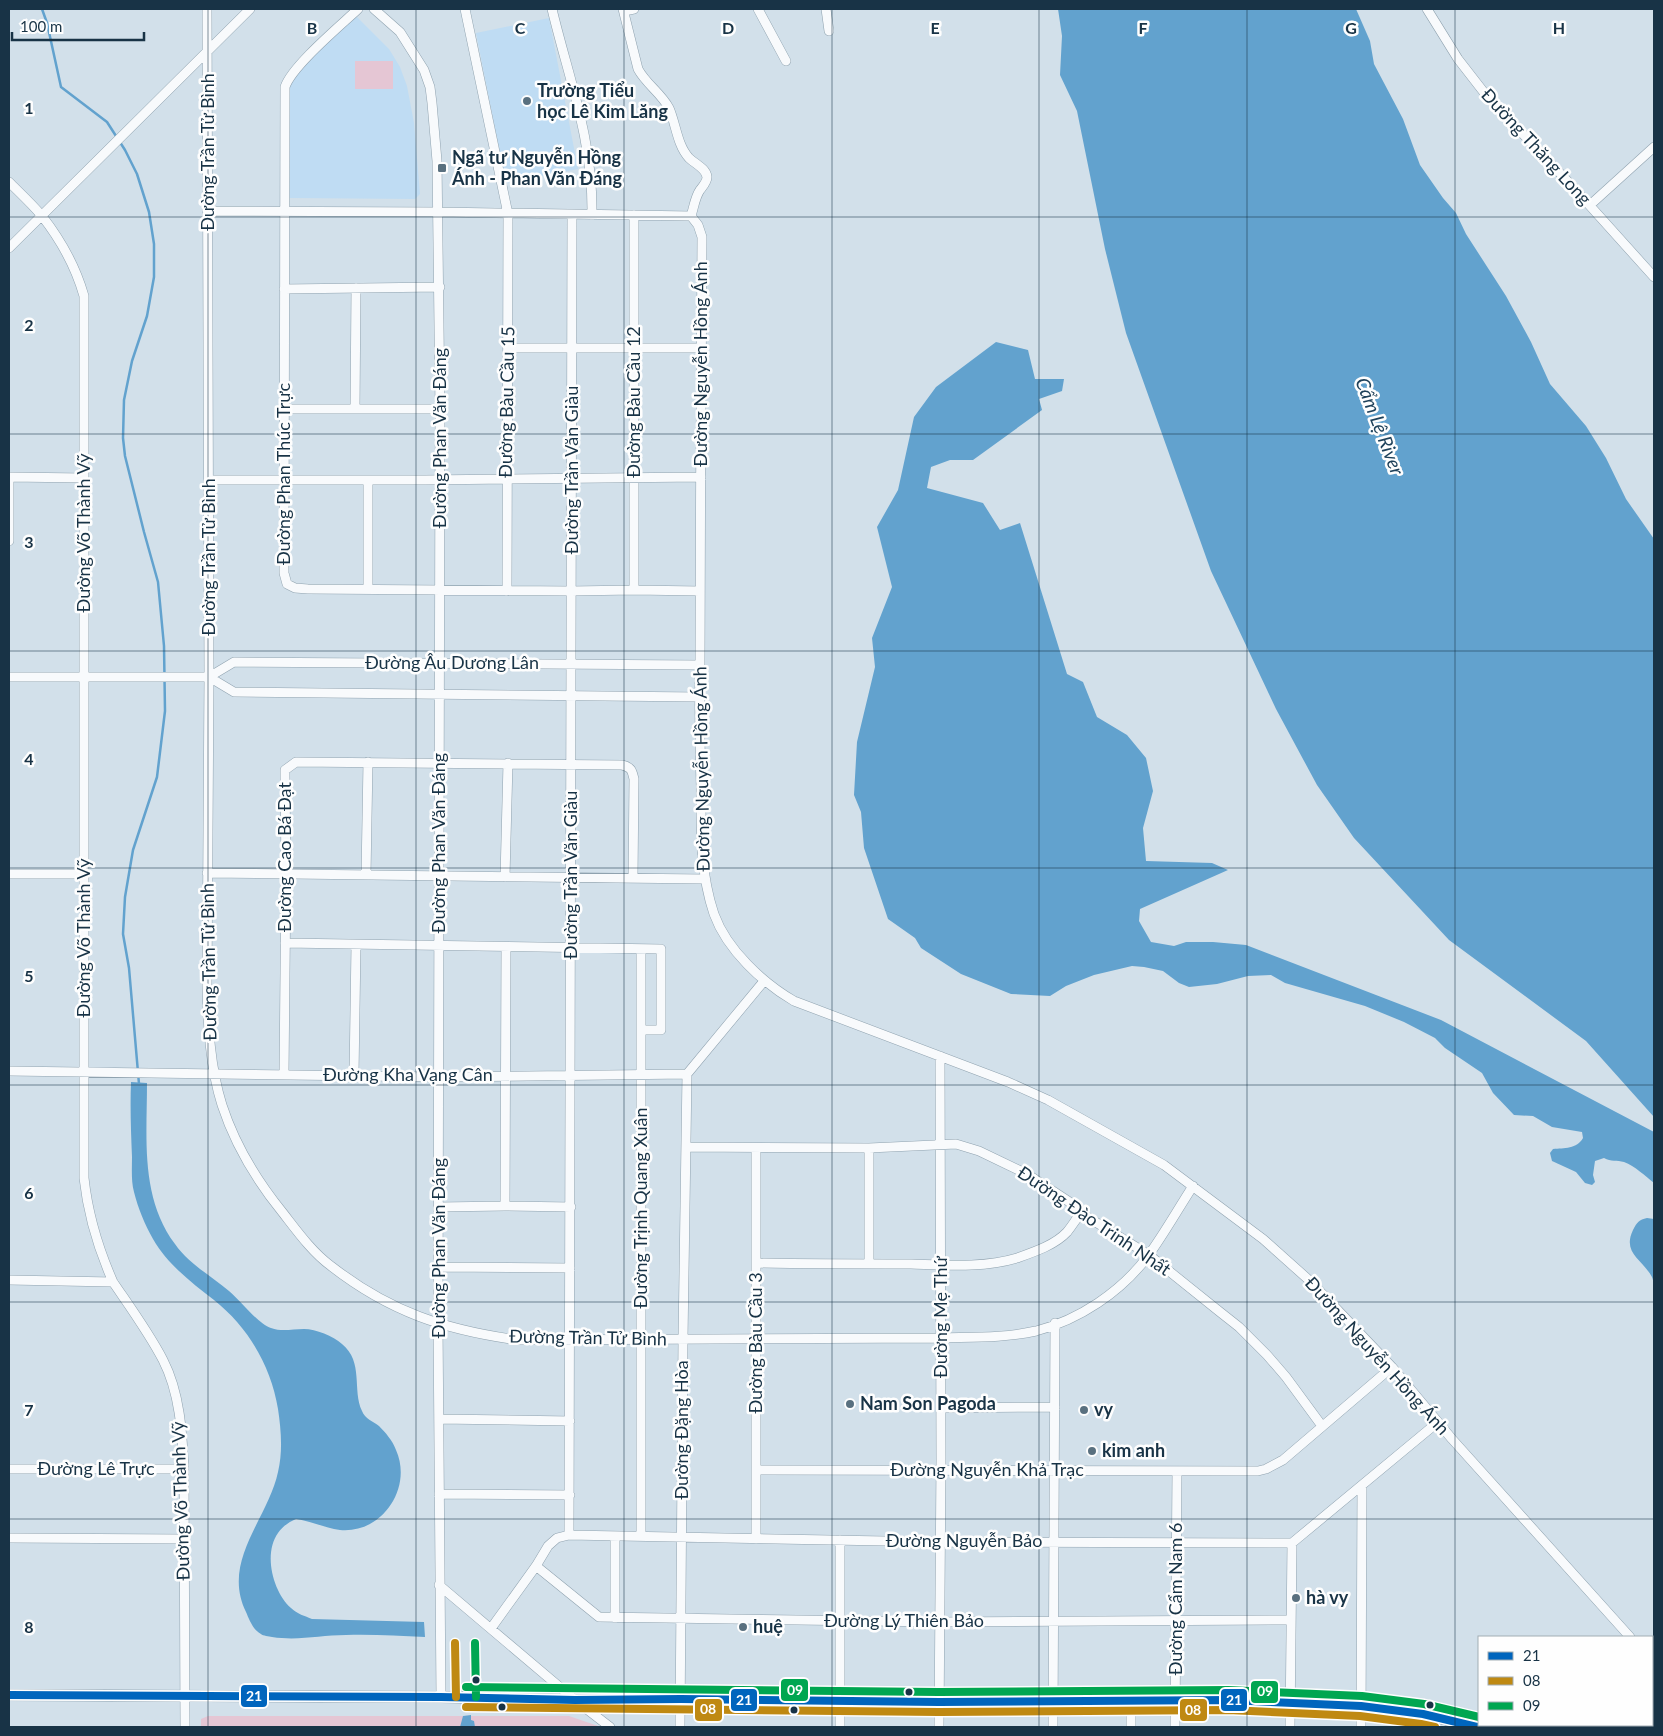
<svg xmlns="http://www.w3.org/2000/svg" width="1663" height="1736" viewBox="0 0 1663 1736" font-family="Lato,sans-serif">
<rect width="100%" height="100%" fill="#d2e0ea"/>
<!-- built -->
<path fill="#bfdcf3" d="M356,16L389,49L400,67L407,86L414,123L420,194L415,199L290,198L287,197V89L290,81L352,18Z
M549,18L578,169L506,183L476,33Z"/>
<!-- green -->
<path fill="#e5c6d4" d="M355,61H393V89H355Z
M208,1716H569L601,1727H201V1719Z"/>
<!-- water -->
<path fill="#62a2ce" d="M1058,9H1356L1370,41L1374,64L1403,119L1420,165L1443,198L1456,213L1466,234L1506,296L1531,342L1550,384L1586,426L1606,458L1626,499L1654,539V1117L1586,1041L1449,940L1354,838L1317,785L1276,709L1211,571L1126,333L1105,249L1077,111L1060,75L1062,36Z
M996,342L1028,350L1035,379H1064L1062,391L1039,399L1042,410L973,460H950L931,467L927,488L983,503L1000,530L1020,523L1067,674L1083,682L1097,717L1127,735L1146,758L1153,791L1143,828L1146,861L1212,863L1228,870L1140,909L1139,921L1151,942L1174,946L1186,942H1213L1246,945L1441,1020L1654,1132V1183C1645,1176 1635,1166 1624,1162C1617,1160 1611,1162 1604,1158L1595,1161L1593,1175L1595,1182L1592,1185L1585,1183L1576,1172L1552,1161L1550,1153L1553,1149C1564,1148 1577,1149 1583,1138L1582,1132L1552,1127L1533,1116L1514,1115L1493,1093L1482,1073L1445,1048L1435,1038L1404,1022L1365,1006L1285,983L1271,975L1248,976L1217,984L1189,987L1179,983L1163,971L1144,967L1132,966L1094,975L1066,986L1050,996L1011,994L961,974L921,948L915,938L888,919L864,848L861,812L854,795L857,742L875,667L872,638L892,587L877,527L898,490L914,417L936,387Z
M131,1082L147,1083C147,1138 140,1197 175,1244C189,1264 210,1275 229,1291C240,1300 258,1324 271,1328C282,1332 292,1329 304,1329C316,1329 333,1336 342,1344C364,1362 352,1390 362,1411C365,1419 373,1421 379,1426C385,1432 393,1441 396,1450C413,1488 382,1534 340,1530C325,1528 311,1521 296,1519C289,1522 283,1526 278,1533C263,1554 273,1592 291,1608C297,1614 305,1616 312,1619L424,1622L425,1637C399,1636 372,1634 346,1635C320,1635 299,1641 272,1637C269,1636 263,1636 261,1634C253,1630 249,1619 246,1612C221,1561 268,1519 278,1472C283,1451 281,1429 278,1409C271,1366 248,1327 214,1300C191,1282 168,1265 153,1239C145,1225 138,1208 134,1192C131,1181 132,1168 132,1157C131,1132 130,1107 131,1082Z
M1647,1218L1654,1219V1292C1653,1288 1654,1281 1652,1277C1642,1259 1622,1253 1633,1230C1637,1222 1639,1220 1647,1218Z
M471,1715V1720L474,1721L475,1727H460L463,1716Z"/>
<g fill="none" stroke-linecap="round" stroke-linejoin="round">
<!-- stream -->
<path stroke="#62a2ce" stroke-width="2.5" d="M42,9L47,23L61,87L107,122L125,150L137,174L149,212L154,244V277L147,316L132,361L124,400L123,438L125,456L144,532L158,582L164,646L165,711L157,777L133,850L125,897L123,934L129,968L139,1084"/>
<defs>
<path id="minor" d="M207,9L209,677L207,986C208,1026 210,1067 222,1105C235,1145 257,1181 283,1213C297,1231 312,1252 331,1266C390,1312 445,1330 518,1340L941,1338C972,1337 1005,1338 1036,1331C1079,1320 1121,1292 1148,1256C1164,1234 1178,1209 1193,1186
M358,9C340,26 292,66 285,87L284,573L287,584L295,588L308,589L571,591L634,590L700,591
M374,9L400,32L424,70L430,87L432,103L437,161L440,409L438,1324L441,1697
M465,9L508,214L507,591
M552,9C569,80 593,139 592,215
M623,9L638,69C646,84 661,93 669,108C676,124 677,145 689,158C695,164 706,168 707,177C707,182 703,186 700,190C695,197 694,207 691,216
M758,9L786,61
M826,9L829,31
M1427,9L1458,59L1486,95L1574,188L1654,277
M624,11L634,9
M9,182C20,193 32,204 42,216C60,239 76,268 84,296V1178C88,1215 98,1248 113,1282C130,1307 149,1333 163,1360C180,1393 182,1432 184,1469L185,1727
M1590,205L1654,147
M209,211L439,212L691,216
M634,215V590
M691,216L698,225L702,237C700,379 701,521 700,663C699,704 700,746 701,787C701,830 700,873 714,914C727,950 763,983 794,1001L1008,1082L1048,1100L1164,1165L1263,1239L1310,1281L1392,1367L1452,1439L1630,1637
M9,248L250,9
M284,289L440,287
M508,348H701
M284,409H440
M355,409L356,288
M9,477L84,478
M208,480H425L701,477
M9,541V477
M368,589V480
M9,677H209L234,692L699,697
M209,677L234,662L700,665
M207,873L704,879
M9,874H83
M366,875L368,762
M505,877L508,763
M285,943L661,949V1030H641
M641,949V1536
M9,1071L439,1077L687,1074L764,981
M284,1074L286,874L285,776V770L296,762L622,765C631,767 632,770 634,779L633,878
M354,1075L356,945
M686,1147L869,1148L956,1144L979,1151L1027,1174L1071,1203L1081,1213L1149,1255L1220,1312L1239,1327L1267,1355L1286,1377L1322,1426
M869,1148V1264
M505,1206L506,947
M439,1207L505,1206L571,1207
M756,1263C808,1264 860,1264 911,1264C946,1265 984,1268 1017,1258C1034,1252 1055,1245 1067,1232C1072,1226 1076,1219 1081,1213
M439,1267L570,1268
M9,1280L113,1282
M941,1408L1055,1407
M439,1419L570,1421
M9,1469H184
M756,1470L1258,1471L1266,1469L1283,1460L1392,1367
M439,1494L570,1495
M569,1535L572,215
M9,1538L184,1539
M756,1539V1148
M840,1540V1727
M536,1566L599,1617L939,1622L1291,1620
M439,1585L575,1700L610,1727
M615,1618V1536
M492,1627L536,1566L548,1546L557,1538L569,1535L940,1542L1292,1543L1438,1422
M1652,1665L1654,1669
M680,1727L683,1339L687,1074
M939,1727L941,1460L940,1056
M1053,1727L1055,1323
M1131,1727V1700
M1175,1727L1177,1471
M1290,1727L1292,1543
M1361,1727L1362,1485
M1601,1727L1602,1725"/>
<path id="major" d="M9,1695L441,1697L575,1700L681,1699L939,1702L1053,1700H1228L1361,1706L1423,1714L1477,1727"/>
</defs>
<!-- minor casing -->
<use href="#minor" stroke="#8fa2af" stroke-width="10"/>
<!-- major casing -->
<use href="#major" stroke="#8fa2af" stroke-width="12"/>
<!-- minor -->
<use href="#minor" stroke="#f8fafc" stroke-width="9"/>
<!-- major -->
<use href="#major" stroke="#f8fafc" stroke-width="11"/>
<defs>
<path id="bus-1" d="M9,1695L441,1697L575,1700L681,1699L939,1702L1228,1700L1361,1706L1423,1714L1477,1727"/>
<path id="bus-2" d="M455,1643L456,1697
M466,1707L939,1712L1228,1710L1360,1716L1421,1724L1435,1727"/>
<path id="bus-3" d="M475,1643L476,1697
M466,1687L939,1692L1228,1690L1362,1696L1424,1704L1479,1717"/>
</defs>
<!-- bus-1 casing -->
<use href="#bus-1" stroke="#fefefe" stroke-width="11"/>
<!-- bus-2 casing -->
<use href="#bus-2" stroke="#fefefe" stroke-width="11"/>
<!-- bus-3 casing -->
<use href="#bus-3" stroke="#fefefe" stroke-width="11"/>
<!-- bus-1 -->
<use href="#bus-1" stroke="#0065bd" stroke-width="8"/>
<!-- bus-2 -->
<use href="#bus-2" stroke="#bf8912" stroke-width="8"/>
<!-- bus-3 -->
<use href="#bus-3" stroke="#00a651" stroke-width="8"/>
</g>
<!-- grid -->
<path fill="none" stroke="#183346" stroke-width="1" stroke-opacity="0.55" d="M208,9V1727M416,9V1727M624,9V1727M832,9V1727M1039,9V1727M1247,9V1727M1455,9V1727M9,217H1654M9,434H1654M9,651H1654M9,868H1654M9,1085H1654M9,1302H1654M9,1519H1654"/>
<!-- markers -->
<g fill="#59707f" stroke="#fefefe" stroke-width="2">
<circle cx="527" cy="101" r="5"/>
<rect x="437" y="163" width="10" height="10" rx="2.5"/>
<circle cx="850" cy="1404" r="5"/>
<circle cx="1084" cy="1410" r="5"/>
<circle cx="1092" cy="1451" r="5"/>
<circle cx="1296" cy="1598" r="5"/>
<circle cx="743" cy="1627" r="5"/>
</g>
<g fill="#183346" stroke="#fefefe" stroke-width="2">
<circle cx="476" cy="1680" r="4.5"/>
<circle cx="909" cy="1692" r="4.5"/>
<circle cx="1430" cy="1705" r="4.5"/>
<circle cx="502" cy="1707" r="4.5"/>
<circle cx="794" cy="1710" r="4.5"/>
</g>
<g text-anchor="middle" stroke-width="5" stroke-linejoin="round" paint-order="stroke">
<!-- poi labels -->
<g font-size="18" font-weight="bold" fill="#183346" stroke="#fefefe" text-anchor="start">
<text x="537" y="97">Trường Tiểu<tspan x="537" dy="21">học Lê Kim Lăng</tspan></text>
<text x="452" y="164">Ngã tư Nguyễn Hồng<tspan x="452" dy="21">Ánh - Phan Văn Đáng</tspan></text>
<text x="860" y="1410">Nam Son Pagoda</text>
<text x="1094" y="1416">vy</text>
<text x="1102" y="1457">kim anh</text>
<text x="1306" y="1604">hà vy</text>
<text x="753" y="1633">huệ</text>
</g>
<!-- street labels -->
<g font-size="18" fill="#183346" stroke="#fefefe">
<text transform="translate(1536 147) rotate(47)" y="6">Đường Thăng Long</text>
<text transform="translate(208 152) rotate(-90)" y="6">Đường Trần Tử Bình</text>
<text transform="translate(701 364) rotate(-90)" y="6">Đường Nguyễn Hồng Ánh</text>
<text transform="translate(507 402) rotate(-89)" y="6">Đường Bàu Cầu 15</text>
<text transform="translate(634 402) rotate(-90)" y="6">Đường Bàu Cầu 12</text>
<text transform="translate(440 438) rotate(-90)" y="6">Đường Phan Văn Đáng</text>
<text transform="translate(572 470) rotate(-90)" y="6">Đường Trần Văn Giàu</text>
<text transform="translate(284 474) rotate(-90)" y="6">Đường Phan Thúc Trực</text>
<text transform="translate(84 533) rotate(-90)" y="6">Đường Võ Thành Vỹ</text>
<text transform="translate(209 557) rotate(-90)" y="6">Đường Trần Tử Bình</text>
<text x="452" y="669">Đường Âu Dương Lân</text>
<text transform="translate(702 769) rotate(-91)" y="6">Đường Nguyễn Hồng Ánh</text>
<text transform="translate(439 843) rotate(-90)" y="6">Đường Phan Văn Đáng</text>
<text transform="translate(285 857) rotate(-90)" y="6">Đường Cao Bá Đạt</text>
<text transform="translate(571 875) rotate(-90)" y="6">Đường Trần Văn Giàu</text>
<text transform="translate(84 938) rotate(-90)" y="6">Đường Võ Thành Vỹ</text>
<text transform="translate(209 962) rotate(-91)" y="6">Đường Trần Tử Bình</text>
<text x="408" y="1081">Đường Kha Vạng Cân</text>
<text transform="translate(641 1208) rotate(-90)" y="6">Đường Trịnh Quang Xuân</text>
<text transform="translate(1094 1221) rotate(34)" y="6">Đường Đào Trinh Nhất</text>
<text transform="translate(439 1248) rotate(-90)" y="6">Đường Phan Văn Đáng</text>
<text transform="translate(941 1317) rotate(-90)" y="6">Đường Mẹ Thứ</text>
<text transform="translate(588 1338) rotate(1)" y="6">Đường Trần Tử Bình</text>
<text transform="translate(756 1343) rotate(-90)" y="6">Đường Bàu Cầu 3</text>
<text transform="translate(1377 1356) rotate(48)" y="6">Đường Nguyễn Hồng Ánh</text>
<text transform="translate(682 1430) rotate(-90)" y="6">Đường Đặng Hòa</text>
<text x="96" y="1475">Đường Lê Trực</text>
<text x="987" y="1476">Đường Nguyễn Khả Trạc</text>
<text transform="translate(181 1501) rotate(-92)" y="6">Đường Võ Thành Vỹ</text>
<text x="964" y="1547">Đường Nguyễn Bảo</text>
<text transform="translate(1176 1599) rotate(-90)" y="6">Đường Cẩm Nam 6</text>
<text x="904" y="1627">Đường Lý Thiên Bảo</text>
</g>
<!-- water labels -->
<g font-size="19" font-style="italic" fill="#1e415a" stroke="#fefefe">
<text transform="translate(1380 426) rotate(69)" y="7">Cẩm Lệ River</text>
</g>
</g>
<g font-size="16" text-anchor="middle" font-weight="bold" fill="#183346" stroke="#fefefe" stroke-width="5" stroke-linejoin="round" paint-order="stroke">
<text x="312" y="34">B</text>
<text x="520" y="34">C</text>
<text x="728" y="34">D</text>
<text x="935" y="34">E</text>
<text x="1143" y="34">F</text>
<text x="1351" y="34">G</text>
<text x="1559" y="34">H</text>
<text x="29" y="114">1</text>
<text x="29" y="331">2</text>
<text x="29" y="548">3</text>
<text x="29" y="765">4</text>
<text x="29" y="982">5</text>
<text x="29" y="1199">6</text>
<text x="29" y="1416">7</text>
<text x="29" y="1633">8</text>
</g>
<g stroke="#fefefe" stroke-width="2">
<rect x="780" y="1678" width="29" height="24" rx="5" fill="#00a651"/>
<rect x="1250" y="1680" width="29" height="24" rx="5" fill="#00a651"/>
<rect x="240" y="1684" width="28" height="24" rx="5" fill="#0065bd"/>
<rect x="730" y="1688" width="28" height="24" rx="5" fill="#0065bd"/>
<rect x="1220" y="1688" width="28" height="24" rx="5" fill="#0065bd"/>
<rect x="694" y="1698" width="29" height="24" rx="5" fill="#bf8912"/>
<rect x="1179" y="1698" width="29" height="24" rx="5" fill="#bf8912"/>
</g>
<g font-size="14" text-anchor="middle" font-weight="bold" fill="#fff">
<text x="795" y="1695">09</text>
<text x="1265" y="1696">09</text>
<text x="254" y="1701">21</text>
<text x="744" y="1705">21</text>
<text x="1234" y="1705">21</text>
<text x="708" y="1714">08</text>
<text x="1193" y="1715">08</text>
</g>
<!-- border -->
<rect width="1663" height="1736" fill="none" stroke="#183346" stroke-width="20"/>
<!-- legend -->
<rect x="1478" y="1636" width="175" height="90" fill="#fefefe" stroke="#a2adb4"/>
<rect x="1488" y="1652" width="25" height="8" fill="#0065bd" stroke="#a2adb4"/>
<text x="1523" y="1661" font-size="15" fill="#183346">21</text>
<rect x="1488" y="1677" width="25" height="8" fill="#bf8912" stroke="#a2adb4"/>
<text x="1523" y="1686" font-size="15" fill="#183346">08</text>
<rect x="1488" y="1702" width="25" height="8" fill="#00a651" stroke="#a2adb4"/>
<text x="1523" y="1711" font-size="15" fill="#183346">09</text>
<!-- scale -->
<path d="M12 32v8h132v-8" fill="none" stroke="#183346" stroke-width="2.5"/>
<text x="20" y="32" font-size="15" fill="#183346" stroke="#fefefe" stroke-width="4" paint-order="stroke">100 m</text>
</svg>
